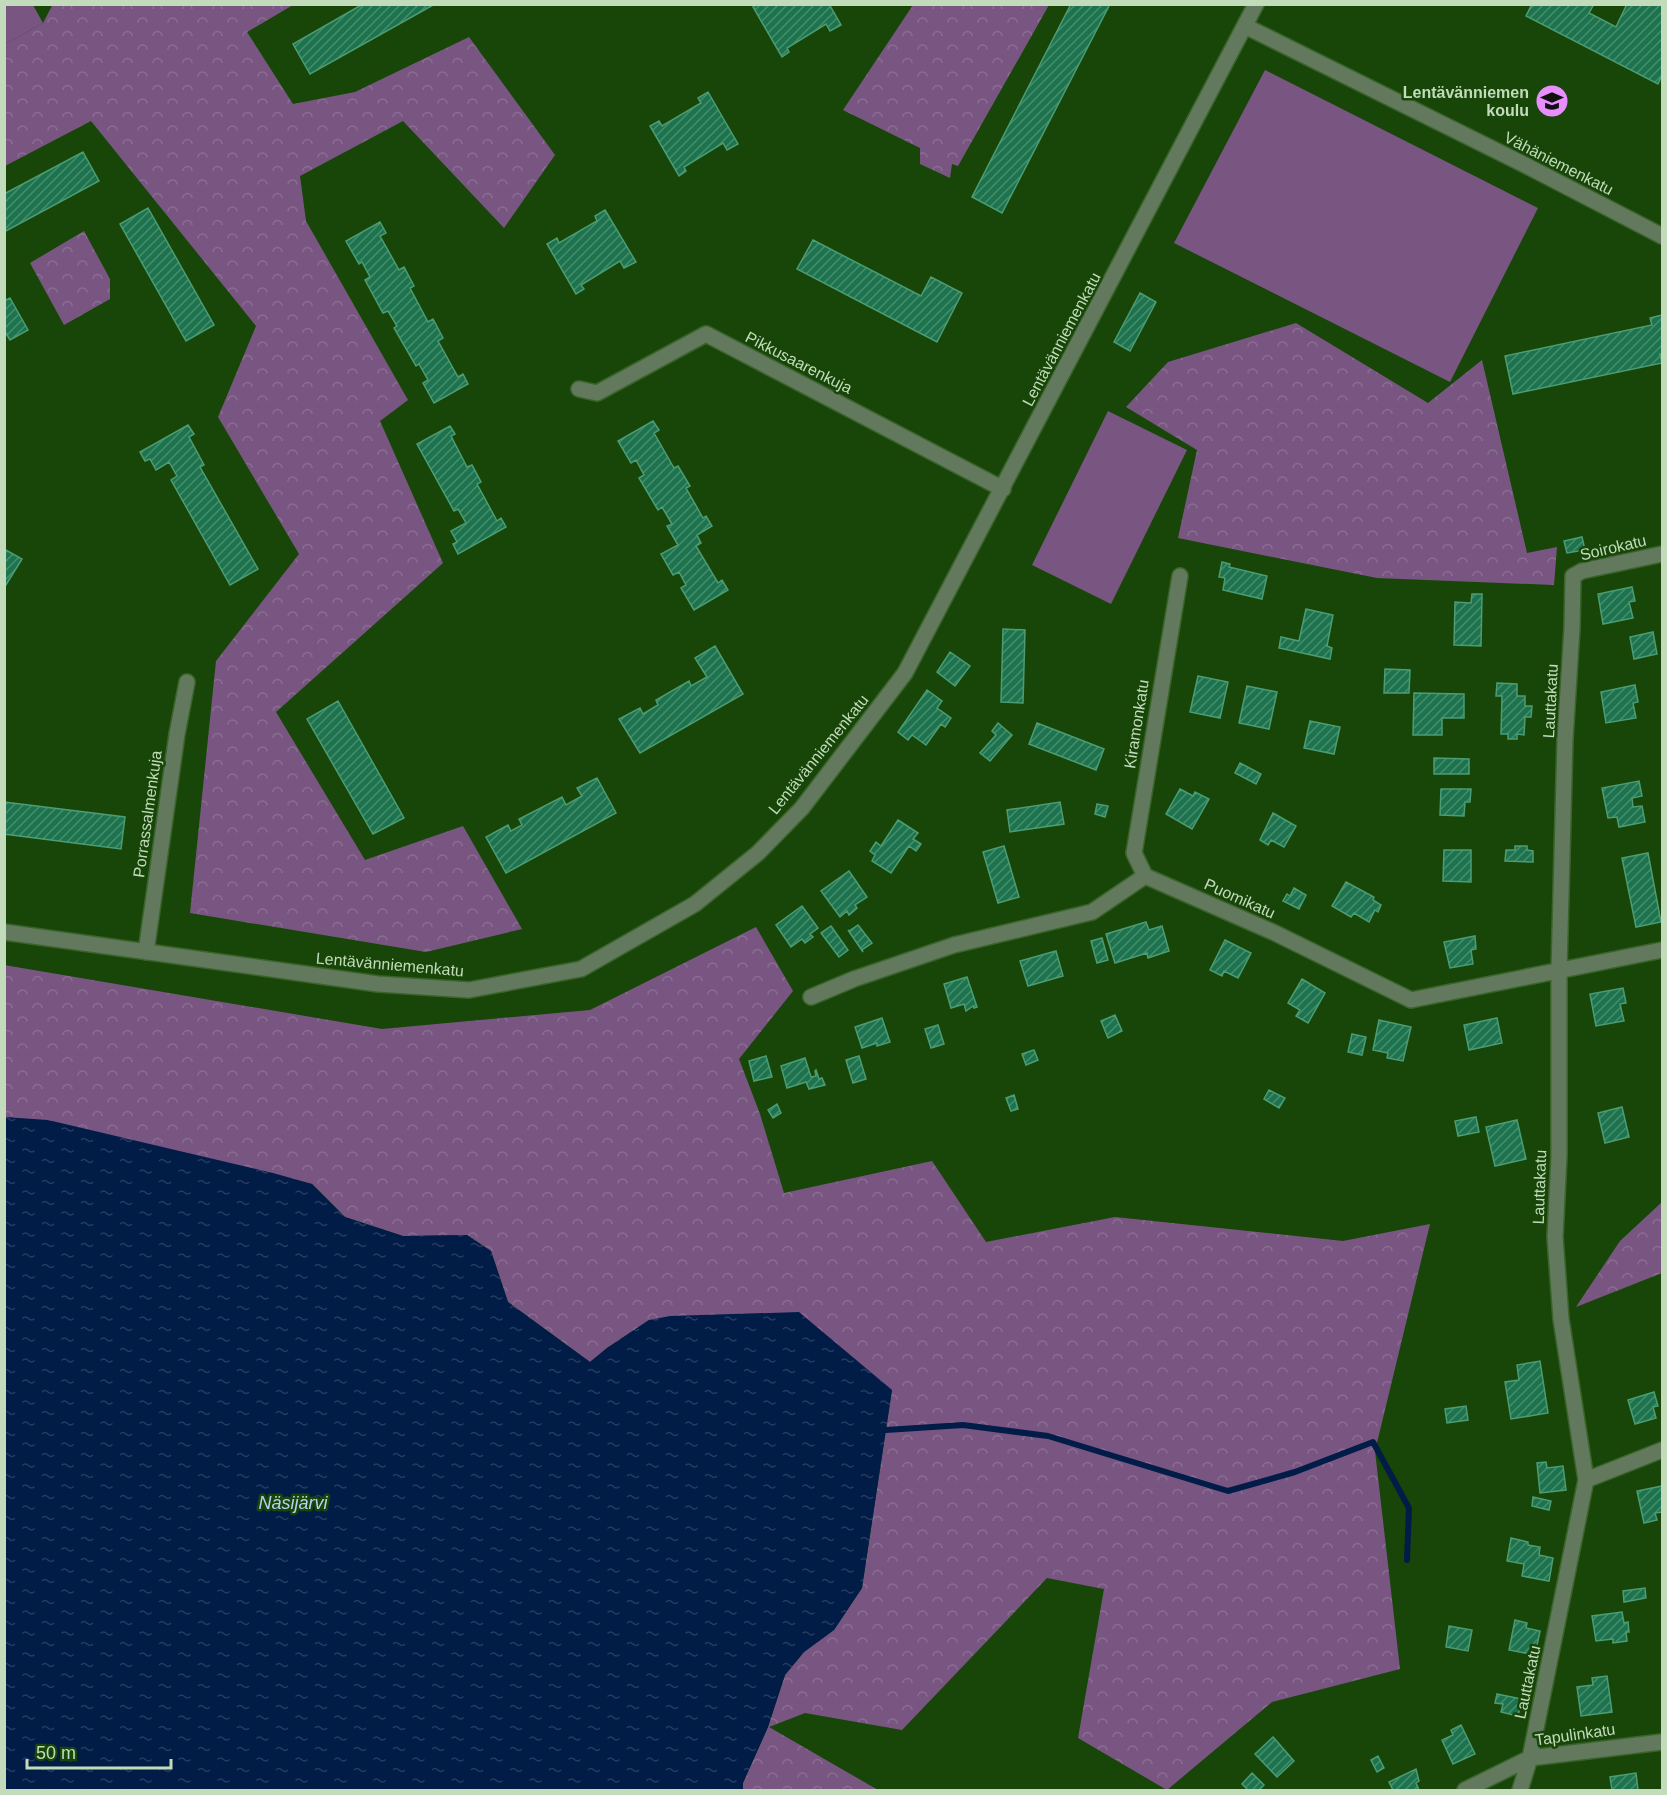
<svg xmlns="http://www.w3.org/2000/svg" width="1667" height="1795" viewBox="0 0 1667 1795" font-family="Helvetica,sans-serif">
<defs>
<pattern id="forest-crowns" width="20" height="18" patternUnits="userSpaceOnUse" patternTransform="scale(1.5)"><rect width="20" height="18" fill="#795682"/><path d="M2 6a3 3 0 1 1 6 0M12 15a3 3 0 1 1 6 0" fill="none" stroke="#8a6e92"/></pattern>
<pattern id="water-ripples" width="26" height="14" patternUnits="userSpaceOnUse" patternTransform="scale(1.5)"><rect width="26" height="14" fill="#021c48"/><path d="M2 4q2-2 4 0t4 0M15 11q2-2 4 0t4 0" fill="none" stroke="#253c60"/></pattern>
<pattern id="building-hatch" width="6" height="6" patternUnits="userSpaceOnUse" patternTransform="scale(1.5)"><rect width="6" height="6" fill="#1d734d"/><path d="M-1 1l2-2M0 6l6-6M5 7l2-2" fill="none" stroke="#468d6d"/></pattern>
</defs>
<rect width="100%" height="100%" fill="#184608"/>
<!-- forest -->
<path fill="url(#forest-crowns)" d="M53,4L293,5L247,32L293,104L355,92L469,37L555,155L504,228L403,121L300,176L306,221L408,400L380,421L443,563L276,712L365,860L463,826L522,929L426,952L190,913L216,661L299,554L218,417L256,326L91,121L5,166V44L43,23Z
M913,5H1049L958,166L952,164L950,178L920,164V148L843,110Z
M84,231L110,279V299L64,325L30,263Z
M1296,323L1428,403L1482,360L1527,553L1557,547L1554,585L1377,578L1178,538L1197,450L1126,407L1168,362Z
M756,927L793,991L739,1059L760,1114L784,1193L932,1161L986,1242L1115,1217L1343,1241L1430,1224L1375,1451L1400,1669L1272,1702L1167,1790L1078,1738L1104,1589L1047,1578L902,1730L805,1713L769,1727L878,1790H743V1783L768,1727L785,1675L804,1652L834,1630L862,1588L892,1390L649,1320L607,1348L590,1362L508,1302L491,1251L467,1235L403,1236L345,1217L312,1184L48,1121L5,1117L4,965L382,1029L590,1010Z
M1662,1202V1273L1576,1307L1620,1241Z"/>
<!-- pitch -->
<path fill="#795682" d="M5,4L33,5L43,23L5,44Z
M1265,70L1538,208L1450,382L1174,243Z
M1108,411L1187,450L1111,604L1032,565Z"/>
<!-- water -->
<path fill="url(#water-ripples)" d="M4,1117L48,1120L273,1173L312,1184L345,1217L403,1236L467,1235L491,1251L508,1302L590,1362L607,1348L649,1320L670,1316L799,1312L892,1390L862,1588L834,1630L804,1652L785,1675L768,1727L743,1783V1790H5Z"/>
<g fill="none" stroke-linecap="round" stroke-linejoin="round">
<!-- stream -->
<path stroke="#021c48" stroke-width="6" d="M886,1430L963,1425L1048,1436L1228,1491L1295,1472L1373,1442L1409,1508L1407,1560"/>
</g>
<!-- building -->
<path fill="url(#building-hatch)" stroke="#4c9d74" stroke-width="1.5" d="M363,4H435L310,74L293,44Z
M757,4H764L765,6L768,4H829L841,25L830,31L826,24L787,48L789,52L782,57L753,7Z
M1071,4H1110L1002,213L972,197Z
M1532,4H1594L1589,13L1616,27L1627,4H1662V75L1658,84L1526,16Z
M708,92L738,144L727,150L723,143L684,167L686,171L679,176L650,126L659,121L662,126L701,103L698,98Z
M83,152L99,181L4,232V194Z
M148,208L214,325L186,341L120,224Z
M605,210L636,262L624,268L620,261L581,285L584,289L576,294L547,244L557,238L559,243L597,221L595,216Z
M380,222L386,233L380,236L399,270L404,267L414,286L410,288L428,322L433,319L443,338L438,341L458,377L463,374L468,384L434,403L423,383L428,380L419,364L416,366L394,328L397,326L388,311L383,313L365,280L370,277L362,262L359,264L346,241Z
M813,240L921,296L931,277L962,293L937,342L797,269Z
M1140,293L1156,302L1130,351L1114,342Z
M10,298L28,330L10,340L4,330V301Z
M1662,315V354H1660L1662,363L1513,394L1505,356L1652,325L1650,318Z
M653,421L659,430L654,433L674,468L678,466L690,486L686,488L703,518L706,516L712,526L697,535L701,543L696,546L718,583L722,580L728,590L694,610L681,588L686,585L679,572L673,575L661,554L678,545L667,526L672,524L662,507L658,510L639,478L644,475L636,460L631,463L618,441Z
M188,425L194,434L189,437L204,465L200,467L258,569L230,585L171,480L177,476L169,462L156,470L150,459L145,461L140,452Z
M450,426L455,434L451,436L467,467L472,465L481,482L477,484L497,521L501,518L506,527L458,554L453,544L457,542L451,531L466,523L458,509L454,511L417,444Z
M1582,537L1585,550L1567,553L1564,541Z
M4,549L22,559L4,588Z
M1222,562L1230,564L1229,567L1267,576L1262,599L1223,590L1225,578L1219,577Z
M1632,587L1635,601L1629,602L1633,618L1603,624L1598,594Z
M1472,594H1482L1481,646L1454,645L1455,602L1471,603Z
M1306,609L1333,615L1327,646L1332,648L1330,659L1279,648L1281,637L1299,641Z
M1003,629L1025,630L1023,703L1001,702Z
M1653,632L1657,654L1634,659L1630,637Z
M715,646L743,694L640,753L619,719L640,708L643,714L658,705L656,700L689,681L691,686L707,677L695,658Z
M950,652L970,666L955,686L937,672Z
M1385,669L1410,670L1409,693H1384Z
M1198,676L1228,682L1220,718L1190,712Z
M1497,683L1517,684V696H1525V706H1532L1531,717H1525L1524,735L1517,734V739H1508V734H1501L1502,696H1496Z
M1635,685L1638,702L1633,703L1636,718L1606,723L1601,692Z
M1247,686L1277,692L1269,729L1239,723Z
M927,690L942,701L937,708L951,718L945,727L941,724L926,745L912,735L908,740L898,732Z
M1414,693L1464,694V718H1442V735H1413Z
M338,701L404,818L373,834L307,719Z
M1310,721L1340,727L1334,754L1304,748Z
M998,723L1012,735L990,761L980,753L996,735L992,731Z
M1037,723L1104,749L1096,770L1029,744Z
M1434,758L1469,759V774H1434Z
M1240,763L1261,774L1256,784L1235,773Z
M597,778L616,813L506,873L486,837L508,825L511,831L522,825L519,819L562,797L566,805L582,796L577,788Z
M1639,781L1642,796L1632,798L1633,807L1642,806L1645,822L1619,827L1617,817L1608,818L1602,788Z
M1180,789L1193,796L1195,792L1209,799L1192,829L1166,814Z
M1441,789H1471L1470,802H1465L1464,816L1440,815Z
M4,802L125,817L121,849L4,834Z
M1060,802L1064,824L1010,832L1007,810Z
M1097,804L1108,806L1105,817L1095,814Z
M1273,813L1296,826L1284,847L1271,840L1268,845L1260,840Z
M898,820L918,833L913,839L921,844L916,851L909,846L891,873L872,861L875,855L870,851L876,842L881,846Z
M1004,846L1019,897L998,903L983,852Z
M1515,846H1527V850L1533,851V862L1505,861L1506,850H1515Z
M1444,850H1471V882L1443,881Z
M1648,853L1661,922L1636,927L1622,858Z
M849,871L867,897L855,905L857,908L849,915L847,911L840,917L821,891Z
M1346,882L1374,897L1373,900L1381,905L1378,912L1375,910L1369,922L1354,913L1351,917L1332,906Z
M1294,888L1306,895L1299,909L1283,901L1287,894L1290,896Z
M802,906L818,928L810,934L813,937L805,943L802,939L791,947L776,925Z
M1146,922L1149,930L1162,926L1169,951L1148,958L1147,953L1115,963L1106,934Z
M858,925L872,943L862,950L863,952L848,930L849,931Z
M831,926L848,950L839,957L821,933Z
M1475,936L1476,949L1471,950L1473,964L1450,968L1444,942Z
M1102,938L1108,960L1097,963L1091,941Z
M1225,940L1251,953L1238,978L1224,971L1222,976L1210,970Z
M1056,951L1063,976L1028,986L1020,961Z
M967,977L977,1007L974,1008L973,1006L966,1011L964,1004L951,1008L944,984Z
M1302,979L1325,993L1308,1023L1296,1016L1300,1010L1288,1003Z
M1623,988L1626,1003L1620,1004L1624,1021L1596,1026L1590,994Z
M1115,1015L1122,1031L1108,1038L1101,1021Z
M882,1018L890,1042L877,1046V1043L862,1048L855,1027Z
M1497,1018L1502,1043L1469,1050L1464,1025Z
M1379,1020L1411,1027L1403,1061L1387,1058L1388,1053L1373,1050Z
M938,1025L944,1044L931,1048L925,1029Z
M1352,1034L1366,1037L1362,1055L1348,1052Z
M1034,1050L1038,1060L1026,1065L1022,1054Z
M766,1056L772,1077L754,1081L749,1061Z
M859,1056L866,1079L853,1083L846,1060Z
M805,1058L811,1077L816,1076L815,1071L816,1070L819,1079L822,1078L825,1085L809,1089L806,1082L787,1088L781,1066Z
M1269,1090L1285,1098L1279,1108L1264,1099Z
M1014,1095L1018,1109L1011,1111L1006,1098Z
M777,1104L781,1113L773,1118L768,1110Z
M1622,1107L1629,1137L1605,1143L1598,1113Z
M1476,1117L1479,1132L1458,1136L1455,1121Z
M1517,1120L1526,1159L1495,1166L1486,1127Z
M1540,1361L1548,1413L1511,1419L1505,1382L1519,1380L1517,1365Z
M1654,1392L1658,1406L1653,1407L1656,1418L1635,1424L1628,1400Z
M1466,1406L1468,1420L1447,1423L1445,1409Z
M1546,1462L1547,1468L1563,1466L1566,1490L1540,1493L1537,1463Z
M1662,1486V1512L1655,1513L1657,1520L1644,1523L1637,1491Z
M1533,1497L1551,1501L1549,1510L1532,1506Z
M1511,1538L1528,1542V1545L1540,1547L1539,1555L1553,1558L1549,1581L1522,1576L1524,1564L1507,1561Z
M1645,1588L1646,1598L1624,1602L1623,1591Z
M1622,1612L1624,1623L1628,1622L1629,1632H1626L1627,1641L1613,1643V1639L1596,1641L1592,1616Z
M1515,1620L1527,1623L1526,1628L1540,1631L1535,1655L1509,1650Z
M1449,1626L1472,1630L1468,1651L1446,1647Z
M1607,1676L1612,1712L1581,1716L1577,1687L1593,1685L1592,1678Z
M1497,1694L1522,1699L1518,1716L1501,1712L1503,1704L1495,1703Z
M1461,1725L1475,1754L1453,1764L1442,1740L1453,1735L1451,1730Z
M1273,1737L1294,1761L1277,1777L1255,1754Z
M1378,1756L1384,1768L1377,1772L1371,1760Z
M1416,1769L1419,1781L1416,1783L1419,1790H1393L1389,1782Z
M1252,1773L1264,1785L1259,1790H1248L1242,1784Z
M1636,1773L1638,1790H1612L1610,1777Z"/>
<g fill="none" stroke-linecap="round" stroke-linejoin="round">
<defs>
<path id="minor" d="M1245,26L1525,165L1662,236
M579,389L597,393L706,334L1003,489
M1145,876L1134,853L1180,576
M4,932L378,984L469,990L581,969L695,904L758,853L802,808L905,673L1256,4
M146,952L177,734L187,682
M811,997L854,979L954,945L1092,912L1145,876L1275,933L1411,1000L1662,950
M1586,1480L1662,1450
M1465,1790L1530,1758L1662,1742
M1520,1790L1530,1758L1586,1480L1561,1319L1555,1237L1559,1156V971L1565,739L1572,628L1573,576L1582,571L1662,554"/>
</defs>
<!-- minor casing -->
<use href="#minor" stroke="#3a642c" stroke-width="18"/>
<!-- minor -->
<use href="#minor" stroke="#63795d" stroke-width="15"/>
</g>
<!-- icons -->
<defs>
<symbol id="school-disc" viewBox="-11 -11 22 22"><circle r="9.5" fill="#e88eff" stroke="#184608"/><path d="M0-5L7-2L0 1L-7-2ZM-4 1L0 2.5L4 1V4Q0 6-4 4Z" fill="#111"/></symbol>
</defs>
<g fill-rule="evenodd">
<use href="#school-disc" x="1533" y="82" width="38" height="38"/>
</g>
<g text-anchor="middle" stroke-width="5" stroke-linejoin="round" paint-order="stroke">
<!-- poi labels -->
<g font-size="16" font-weight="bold" fill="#c1dbbb" stroke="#184608" text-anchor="end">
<text x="1529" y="98">Lentävänniemen<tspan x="1529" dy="18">koulu</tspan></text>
</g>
<!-- street labels -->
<g font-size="16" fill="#c1dbbb" stroke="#184608">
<text transform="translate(1559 163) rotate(27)" y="6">Vähäniemenkatu</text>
<text transform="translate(1061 339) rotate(-62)" y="6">Lentävänniemenkatu</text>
<text transform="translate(799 362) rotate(27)" y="6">Pikkusaarenkuja</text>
<text transform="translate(1613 547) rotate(-13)" y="6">Soirokatu</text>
<text transform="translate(1550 701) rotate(-87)" y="6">Lauttakatu</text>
<text transform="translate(1136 724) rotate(-81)" y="6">Kiramonkatu</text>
<text transform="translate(818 754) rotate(-51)" y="6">Lentävänniemenkatu</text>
<text transform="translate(147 814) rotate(-82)" y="6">Porrassalmenkuja</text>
<text transform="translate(1240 898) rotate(24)" y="6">Puomikatu</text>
<text transform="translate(390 964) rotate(5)" y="6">Lentävänniemenkatu</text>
<text transform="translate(1539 1187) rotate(-88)" y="6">Lauttakatu</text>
<text transform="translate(1527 1682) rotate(-78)" y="6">Lauttakatu</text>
<text transform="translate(1575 1734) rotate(-8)" y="6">Tapulinkatu</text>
</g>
<!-- water labels -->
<g font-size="18" font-style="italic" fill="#b9cff3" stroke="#184608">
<text x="293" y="1509">Näsijärvi</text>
</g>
</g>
<!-- border -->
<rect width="1667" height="1795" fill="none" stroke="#c1dbbb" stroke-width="12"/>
<!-- scale -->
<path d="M27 1759v9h144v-9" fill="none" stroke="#c1dbbb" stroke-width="3"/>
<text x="36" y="1759" font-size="18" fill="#c1dbbb" stroke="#184608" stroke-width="4.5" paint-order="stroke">50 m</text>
</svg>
